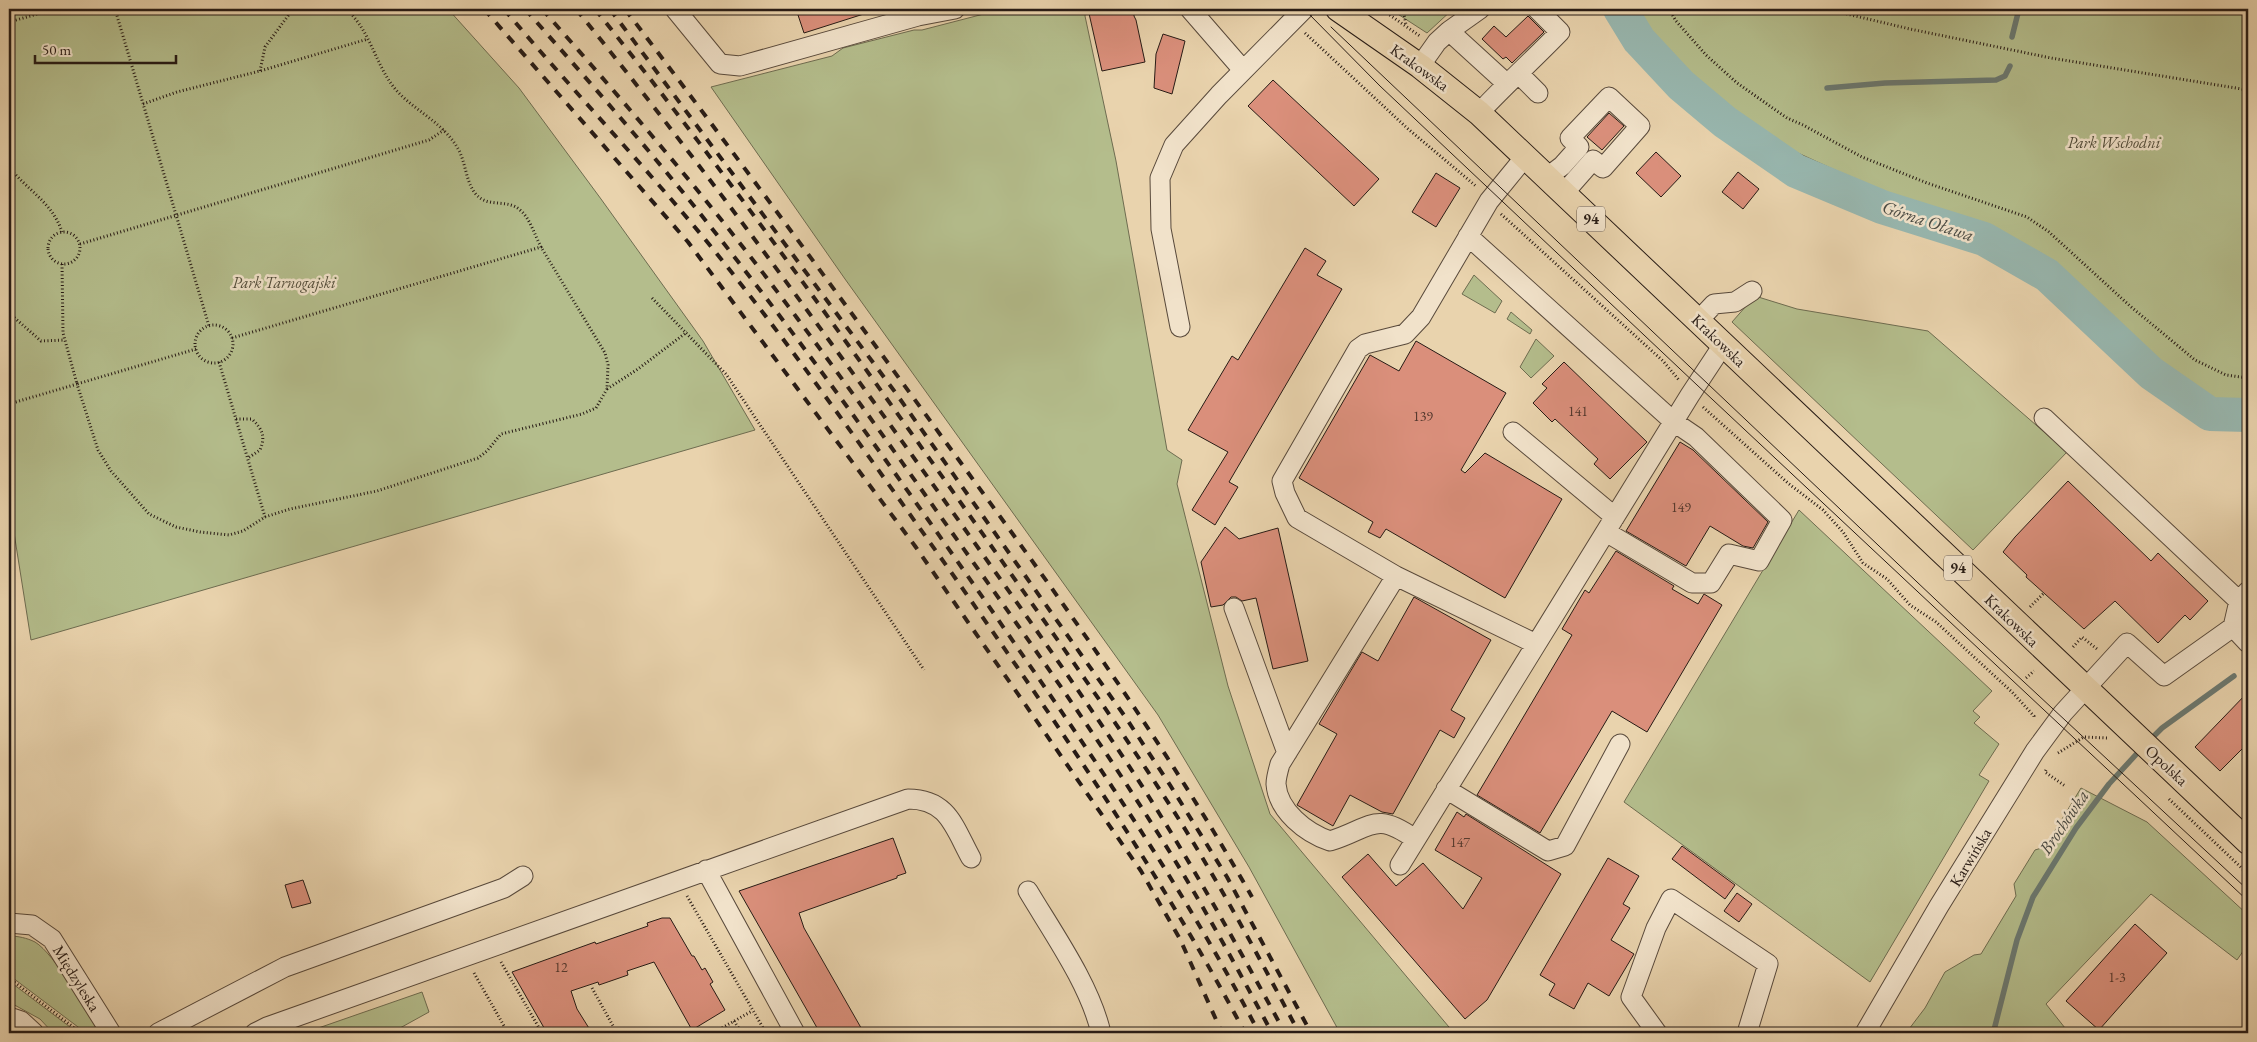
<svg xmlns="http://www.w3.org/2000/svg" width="2257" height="1042" viewBox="0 0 2257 1042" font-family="'EB Garamond',serif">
<rect width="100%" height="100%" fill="#e9d3ad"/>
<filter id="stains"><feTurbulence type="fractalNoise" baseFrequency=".004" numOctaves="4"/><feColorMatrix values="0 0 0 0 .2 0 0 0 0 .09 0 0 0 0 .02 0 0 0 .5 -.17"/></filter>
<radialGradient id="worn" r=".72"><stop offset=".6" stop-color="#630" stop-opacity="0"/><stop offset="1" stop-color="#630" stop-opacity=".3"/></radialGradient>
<!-- green -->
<path fill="#b4bd8c" stroke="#6e6c50" d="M9,9H448L519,88L601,199L703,341L755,430L31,640L9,501Z
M1003,9H1086L1085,16L1116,161L1167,450L1182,460L1177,484L1228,686L1270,814L1454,1033H1340L1249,867L1158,715L845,279L711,87L832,56L843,48L914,30H922Z
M1390,9H1453L1427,33Z
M1639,9H2248V403L2243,405L2197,395L2041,253L1965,221L1906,203L1783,146L1711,94L1667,57Z
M1474,275L1502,301L1495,313L1462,294Z
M1755,296L1797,309L1928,331L2067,452L1973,550L1732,322Z
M1511,312L1532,330L1530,334L1507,319Z
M1536,339L1554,356L1531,378L1520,367Z
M1799,510L1992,691L1973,711L1980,717L1974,723L1999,744L1979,775L1989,781L1870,982L1624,802Z
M2081,788L2147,822L2248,915V944L2237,960L2151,894L2046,1004L2069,1033H1906L1925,1008L1945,972L1974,955L1981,954L2016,896L2014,884L2035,850L2045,847Z
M9,936C18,936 27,938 35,942C55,954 87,1012 101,1033H86L9,975Z
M9,981L78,1033H53L40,1019L9,1002Z
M422,992L429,1012L391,1033H304Z"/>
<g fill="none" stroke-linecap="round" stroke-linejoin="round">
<!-- stream -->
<path stroke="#6b7971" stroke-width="5.5" d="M2012,37L2019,9
M1827,88L1885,83L1996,80L2005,76L2010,66
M2149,741L2162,728L2234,676
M1991,1033L1994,1030L2017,940L2033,897L2076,828L2109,784L2142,748"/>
<!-- river -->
<path stroke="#98b7af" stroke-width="34" d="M1620,9L1639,40L1681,85L1725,122L1796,171L1882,207L1984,239L2047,275L2151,373L2210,414L2248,415"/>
</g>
<!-- building -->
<path fill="#da8f7b" stroke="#271b15" d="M796,9H869L870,12L804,33Z
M1088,9H1134V16L1136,20L1145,62L1102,71Z
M1528,16L1544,32L1512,63L1506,57L1503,59L1482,39L1494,26L1506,37Z
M1163,34L1185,41L1172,94L1154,88L1156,54Z
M1273,80L1379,179L1354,206L1248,106Z
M1609,113L1624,126L1602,150L1587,137Z
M1656,152L1681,176L1661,197L1636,173Z
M1738,172L1759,189L1743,209L1722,192Z
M1436,173L1460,188L1436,227L1412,212Z
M1305,248L1326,261L1317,275L1342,289L1229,482L1238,487L1215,525L1192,510L1228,452L1188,430L1232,356L1238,360Z
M1416,341L1506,393L1461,470L1465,473L1485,453L1562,499L1505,598L1386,529L1380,538L1368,532L1373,522L1299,478L1370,355L1399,371Z
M1564,362L1647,442L1610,479L1594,464L1598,459L1555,419L1552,422L1533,403L1547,388L1542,384Z
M1680,442L1693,450L1768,522L1753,548L1743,546L1710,526L1686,566L1626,531Z
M2068,481L2151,561L2158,553L2208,601L2190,620L2185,615L2158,643L2115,601L2084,629L2026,577L2027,575L2003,552L2015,537Z
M1225,527L1239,539L1278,528L1308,661L1273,669L1256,598L1242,601L1236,597H1231L1223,605L1211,607L1201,562Z
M1616,551L1674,586L1672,589L1698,604L1704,594L1722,605L1647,732L1612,711L1540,833L1477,795L1572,635L1562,629L1585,590L1589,593Z
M1414,597L1491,640L1451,710L1465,718L1454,738L1440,730L1393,814L1382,812L1350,795L1333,826L1297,805L1337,734L1319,724L1362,652L1378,661Z
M2248,692V743L2220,771L2195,747Z
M1457,812L1464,817L1466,814L1561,874L1487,1000L1465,1019L1342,877L1368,854L1396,886L1423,863L1463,909L1482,878L1435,850Z
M893,838L906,873L897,876V878L799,913L804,928L864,1033H820L739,891Z
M1682,846L1735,885L1725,899L1672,859Z
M1608,858L1639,876L1623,904L1630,908L1611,940L1634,954L1609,996L1588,983L1574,1009L1549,995L1555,984L1540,975Z
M303,880L311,903L292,908L285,885Z
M1737,893L1752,904L1739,922L1724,911Z
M662,918H670L692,956H694L702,970L705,968L713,982L710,984L725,1010L692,1030L654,962L627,971L628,975L599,985L598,982L571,991L577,1009L592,1033H547L512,972L595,942L596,944L648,926L647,923Z
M2135,924L2167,953L2099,1030L2066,1001Z"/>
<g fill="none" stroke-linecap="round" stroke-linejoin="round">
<defs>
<path id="minor" d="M675,9L720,64L740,66L918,16L955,9
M1190,9L1243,70
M1480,9L1449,31L1506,83
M1420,66L1437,42L1449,31
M1519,74L1538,93
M1479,113C1505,85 1533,60 1560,32L1537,9
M1525,157L1489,201L1421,317L1405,334L1365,344L1358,349L1282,481L1285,493L1297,518L1396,576L1536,644
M1546,178L1562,166L1579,147L1570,138L1609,97L1640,126L1603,168L1593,160L1563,194
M1468,236L1674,422L1696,437L1782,520L1759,561L1729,554L1711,583H1692L1606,532
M1698,321L1714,304L1735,302L1752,291
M1180,327L1161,229L1160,178L1174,145L1219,95L1304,9
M2044,418L2239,601
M1513,432L1615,517
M1396,576L1280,764C1278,771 1276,778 1276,784C1278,811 1306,833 1330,841C1372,828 1374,810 1415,839
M1234,608L1287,753
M2233,627L2248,643
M1446,789L1548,851L1565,846L1620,744
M1400,865L1690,395L1723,345
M706,870L795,1033
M1028,891C1053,933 1090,985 1101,1033
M9,923L32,925L52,939L111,1033
M9,1017L21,1021L34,1033
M158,1033L285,967L504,888L523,876
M255,1033L267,1027L908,799C948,799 954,827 971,858
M1657,1033L1631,997L1656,928L1671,899L1768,964L1747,1033
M1865,1033L1939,906L2035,751L2063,713L2127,643L2164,676L2233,627L2239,601L2248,591"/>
<path id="major" d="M1338,9L1420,66L1479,113L2248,842"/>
</defs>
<!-- minor casing -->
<use href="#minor" stroke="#58493b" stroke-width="21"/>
<!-- major casing -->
<use href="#major" stroke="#271b15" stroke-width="26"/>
<!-- path -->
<path stroke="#271b15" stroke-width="3" stroke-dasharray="1 2.5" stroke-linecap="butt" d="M115,9L209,326
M1381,9L1420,36
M1403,9L1406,25
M1669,9L1676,21L1706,55L1737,83L1787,118L1803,125L1862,157L1927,183L2027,217L2049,232L2130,306L2195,360L2226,375L2248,378
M1826,9L1910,29L2051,58L2248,90
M9,22L55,9
M1305,33L1407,128L1477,187
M260,71L265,47L293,9
M143,104L177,92L260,71L368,39
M9,167C27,190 53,203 62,232
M1501,214L1663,361L1679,380
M48 248a16 16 0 1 1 32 0a16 16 0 1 1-32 0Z
M80,244L429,140L444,130
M62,264L63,333L77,384L196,349
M652,298L726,374L924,670
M9,313L41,341L65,340
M195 344a19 19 0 1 1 38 0a19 19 0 1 1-38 0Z
M232,338L541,247C535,236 530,218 520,210C507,198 487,209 475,193C465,180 466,161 457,147C442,122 415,111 396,90C375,65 371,31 346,9
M219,362L265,517
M607,389L638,369L687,332
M9,404L77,384L98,450L111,471L149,514L176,527L200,532L229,535L243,531L265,517L290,509L377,491L478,458L487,451L501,434L582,414L596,408L607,389L608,365L605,353L541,247
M1703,407L1789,484L1823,510L1843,532L1863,563L1887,579L1910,605L1936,622L2012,692L2034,716V719
M236,419H252C262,429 266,436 260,450L248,458
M2030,607L2044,593
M2073,647L2082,637L2097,649
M2026,678L2034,671
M2058,753L2084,737L2107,738
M2046,770L2045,772L2065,786
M2169,799L2248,874
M687,896L766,1033
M501,962L542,1033
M474,973L508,1033
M9,978L81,1033
M592,988L617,1033
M734,1021L741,1032L739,1033
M713,1033L752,1011"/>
<!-- minor -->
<use href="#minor" stroke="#f1e2ca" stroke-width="19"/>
<!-- major -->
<use href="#major" stroke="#e9d3ad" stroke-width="24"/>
<!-- tram -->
<path stroke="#271b15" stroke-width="1" d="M1304,9L1380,86L1697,385L2248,901
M1331,27L1954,617L2248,890"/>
<!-- rail -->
<path stroke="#271b15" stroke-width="4" stroke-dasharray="9 9" stroke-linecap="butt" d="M484,9L688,242L915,546L1141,871L1180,939L1222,1033
M504,9C572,90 646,167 713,249C797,353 873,463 951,572C1056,722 1160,872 1245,1033
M525,9C587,79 648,148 706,221C805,345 897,475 988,605C1084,744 1181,882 1259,1033
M542,9C612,88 681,168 746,251C816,341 882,434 948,527C1018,625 1088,723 1152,824C1196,892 1234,962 1272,1033
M576,9C696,157 808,310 919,465C984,556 1050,648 1113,742C1176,835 1231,934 1285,1033
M595,9C721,166 839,331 956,496C1029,600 1104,703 1173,810C1219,882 1259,957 1299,1033
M610,9L895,392L1126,718L1170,785L1227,877L1311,1033
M625,9C735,154 843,301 950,448C1057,594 1163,740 1252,897"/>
</g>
<g text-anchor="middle" stroke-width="5" stroke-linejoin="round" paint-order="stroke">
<!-- number labels -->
<g font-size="14" fill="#54382e">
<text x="1578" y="416">141</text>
<text x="1423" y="421">139</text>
<text x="1681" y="512">149</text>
<text x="1460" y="847">147</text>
<text x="561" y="972">12</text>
<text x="2117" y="982">1-3</text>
</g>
<!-- shield labels -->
<g fill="#f1e2ca" stroke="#64574b" stroke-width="1">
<rect x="1577" y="206.5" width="28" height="25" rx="4"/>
<rect x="1944" y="555.5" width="28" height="25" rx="4"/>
</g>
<g font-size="15" font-weight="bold" fill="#271b15">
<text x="1591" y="224">94</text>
<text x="1958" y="573">94</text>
</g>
<!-- street labels -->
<g font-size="16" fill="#271b15" stroke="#f1e2ca">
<text transform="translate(1420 67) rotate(36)" y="6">Krakowska</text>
<text transform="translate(1719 340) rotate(44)" y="6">Krakowska</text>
<text transform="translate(2012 620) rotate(44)" y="6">Krakowska</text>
<text transform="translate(2167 765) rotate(43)" y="6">Opolska</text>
<text transform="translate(1970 857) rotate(-59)" y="6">Karwińska</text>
<text transform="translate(77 978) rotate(58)" y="6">Międzyleska</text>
</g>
<!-- park labels -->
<g font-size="16" font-style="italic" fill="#514c39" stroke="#f1e2ca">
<text x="2114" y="148">Park Wschodni</text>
<text x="284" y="288">Park Tarnogajski</text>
</g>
<!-- water labels -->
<g font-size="18" font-style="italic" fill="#494a43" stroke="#f1e2ca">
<text transform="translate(1928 221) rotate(18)" y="6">Górna Oława</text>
<text transform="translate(2064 822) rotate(-56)" y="6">Brochówka</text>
</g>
</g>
<!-- margin -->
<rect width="2257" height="1042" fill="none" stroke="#e9d3ad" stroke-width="30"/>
<rect x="10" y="10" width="2237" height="1022" fill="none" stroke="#271b15" stroke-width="2.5"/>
<rect x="15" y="15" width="2227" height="1012" fill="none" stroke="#271b15"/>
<!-- scale -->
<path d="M35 55v8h141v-8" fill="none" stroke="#271b15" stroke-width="2.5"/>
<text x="42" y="55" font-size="15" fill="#271b15" stroke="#f1e2ca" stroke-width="4" paint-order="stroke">50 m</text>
<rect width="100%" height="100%" filter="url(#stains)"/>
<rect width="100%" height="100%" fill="url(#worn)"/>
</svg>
